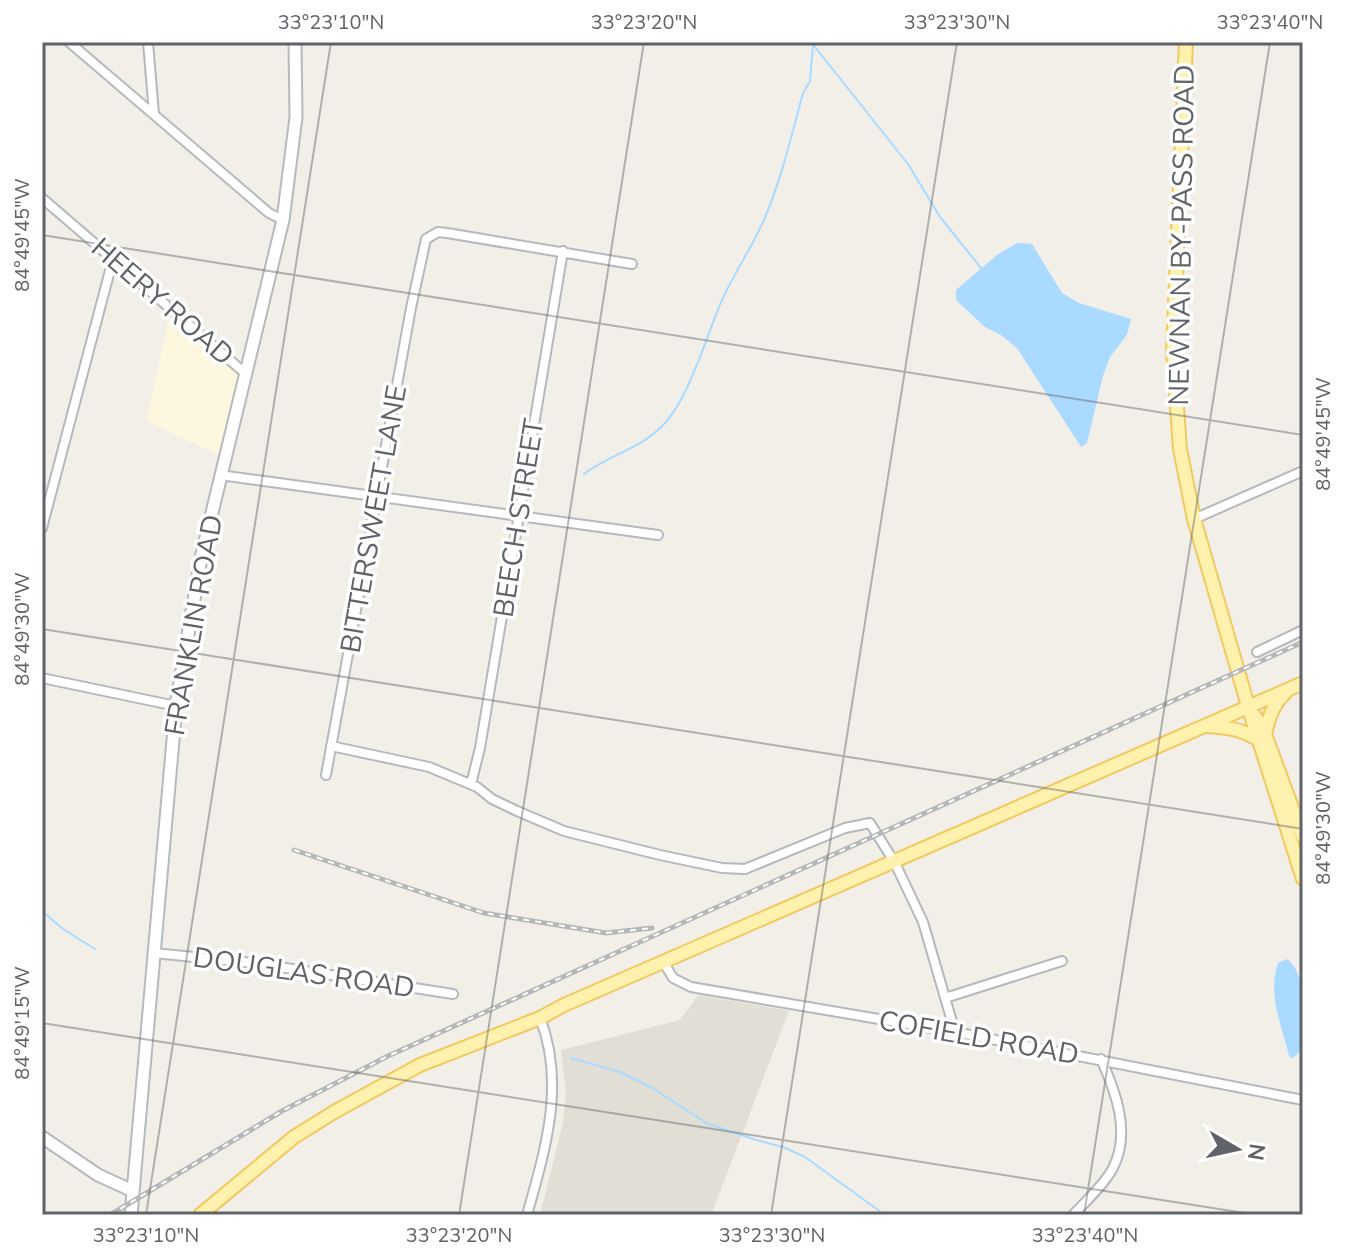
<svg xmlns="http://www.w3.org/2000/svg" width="1345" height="1257" viewBox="0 0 1345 1257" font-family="'Nunito Sans',sans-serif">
<rect width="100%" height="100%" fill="#f1efe8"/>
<!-- commercial -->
<path fill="#fef7e0" d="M171,311L248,373L225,458L146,421Z"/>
<!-- education -->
<path fill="#e1ded6" d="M698,995L789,1011L711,1215H540L563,1122L566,1093L561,1050L680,1020Z"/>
<!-- water -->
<path fill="#aadaff" d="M1017,243L1032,244L1062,293L1079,303L1131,319L1127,335L1110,357L1103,376L1087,443L1081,447L1017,348L1001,335L985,327L956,300V290L997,255Z
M1287,959C1309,975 1303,1026 1303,1050L1292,1058L1289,1056C1282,1026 1267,994 1278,963Z"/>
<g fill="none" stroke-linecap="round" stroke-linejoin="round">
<!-- stream -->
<path stroke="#aadaff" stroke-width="2" d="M811,42L908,164L940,217L981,268
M584,474C613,452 639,451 665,423C688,398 706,339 719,307C732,275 753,247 766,215C782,176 792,134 803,93L810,81L813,45
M42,911L63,929L95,949
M571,1058L620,1072L651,1087L706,1123L756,1140L783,1147L805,1157L885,1215"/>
<defs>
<path id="street" d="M69,42L269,213L283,220
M148,42L154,114
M42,198L246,374
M220,475L658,535
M1194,519L1303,471
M42,528L113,259
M1257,652L1303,630
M42,678L176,706
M331,746L429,767L477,787L492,799L517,811L564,831L660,855L722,868L745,869L845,828L870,823L895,863L923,922L955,1032
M326,775L411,308L426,239L438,232L447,233L632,264
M471,784L480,748L563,251
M154,953L253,963L453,994
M664,963L673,978L691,987L955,1032L1303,1100
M945,998L1062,961
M527,1215C545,1150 566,1084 540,1018
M1073,1215C1086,1201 1104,1185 1113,1168C1131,1133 1116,1092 1101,1059"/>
<path id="secondary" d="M42,1137L98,1175L133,1191
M131,1215L176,706L201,558L283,220L296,117L295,42"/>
<path id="primary" d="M1186,42L1173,351L1180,449L1194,519L1248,706L1303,879
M1254,715L1263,729L1303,837
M1207,726C1226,727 1241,729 1257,739
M1265,734C1269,717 1273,704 1286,692
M200,1215L294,1137L334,1112L420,1065L540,1018L564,1005L1303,683"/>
</defs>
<!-- street casing -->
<use href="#street" stroke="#b5b8bc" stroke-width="12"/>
<!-- secondary casing -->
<use href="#secondary" stroke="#b6babf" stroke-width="15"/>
<!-- primary casing -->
<use href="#primary" stroke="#f2c960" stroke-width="16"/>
<!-- street -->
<use href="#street" stroke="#fff" stroke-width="8"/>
<!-- secondary -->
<use href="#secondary" stroke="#fff" stroke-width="11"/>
<!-- primary -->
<use href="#primary" stroke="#fff2af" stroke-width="12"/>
<defs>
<path id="rail" d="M294,850L484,913L606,933L652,928
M110,1215L282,1111L388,1056L1303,642"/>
</defs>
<!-- rail casing -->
<use href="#rail" stroke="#b6b7b8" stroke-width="5"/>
<!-- rail -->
<use href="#rail" stroke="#fff" stroke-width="2" stroke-dasharray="6" stroke-linecap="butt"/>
</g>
<!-- ticks -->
<path fill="none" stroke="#5f6368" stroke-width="2" stroke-opacity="0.45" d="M42,235L1303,435M42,629L1303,829M42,1023L1257,1215M146,1215L331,42M459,1215L644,42M771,1215L957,42M1084,1215L1270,42"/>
<g text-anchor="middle" stroke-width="7" stroke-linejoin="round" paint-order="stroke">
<!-- street labels -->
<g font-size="28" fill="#5f6368" stroke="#fff">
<text transform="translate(1181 235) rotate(-89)" y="10">NEWNAN BY-PASS ROAD</text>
<text transform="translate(163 301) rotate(41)" y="10">HEERY ROAD</text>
<text transform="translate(518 518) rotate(-81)" y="10">BEECH STREET</text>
<text transform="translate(373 519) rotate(-80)" y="10">BITTERSWEET LANE</text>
<text transform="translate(193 625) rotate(-80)" y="10">FRANKLIN ROAD</text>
<text transform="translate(304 972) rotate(8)" y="10">DOUGLAS ROAD</text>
<text transform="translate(979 1037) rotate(10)" y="10">COFIELD ROAD</text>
</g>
</g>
<!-- border -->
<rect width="1345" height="1257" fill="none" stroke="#ffffff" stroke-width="88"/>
<!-- north arrow -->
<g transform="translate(1237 1149) rotate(99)" stroke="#ffffff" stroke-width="6" paint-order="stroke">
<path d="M0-6L14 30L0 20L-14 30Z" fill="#5f6368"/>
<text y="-12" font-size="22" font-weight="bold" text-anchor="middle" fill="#5f6368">N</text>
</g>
<rect x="44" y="44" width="1257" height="1169" fill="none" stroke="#5f6368" stroke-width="3"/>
<g font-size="20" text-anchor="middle" fill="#5f6368">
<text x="331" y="29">33°23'10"N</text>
<text x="644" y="29">33°23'20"N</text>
<text x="957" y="29">33°23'30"N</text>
<text x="1270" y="29">33°23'40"N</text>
<text transform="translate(22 235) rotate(-90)" y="7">84°49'45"W</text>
<text transform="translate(1323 434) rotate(-90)" y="7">84°49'45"W</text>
<text transform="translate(22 629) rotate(-90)" y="7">84°49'30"W</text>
<text transform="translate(1323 828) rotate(-90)" y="7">84°49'30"W</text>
<text transform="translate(22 1023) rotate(-90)" y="7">84°49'15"W</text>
<text x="146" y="1242">33°23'10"N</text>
<text x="459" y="1242">33°23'20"N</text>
<text x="772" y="1242">33°23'30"N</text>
<text x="1085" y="1242">33°23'40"N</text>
</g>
</svg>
